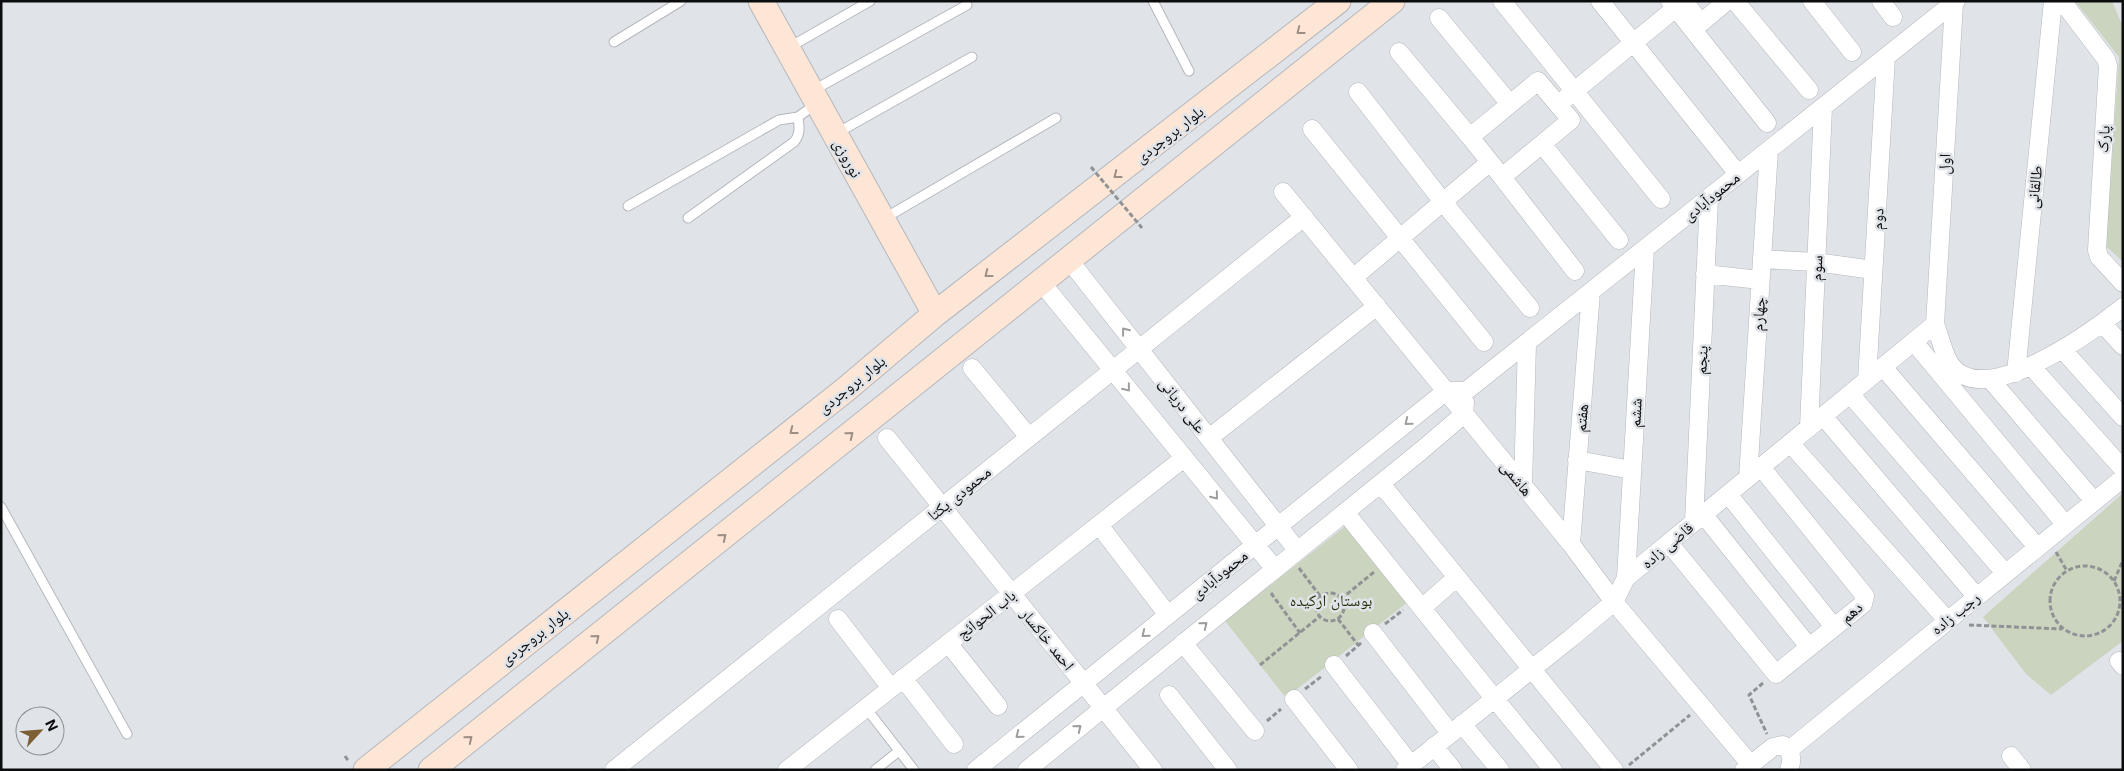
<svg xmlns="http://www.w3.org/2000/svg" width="2124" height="771" viewBox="0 0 2124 771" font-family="Inter,'Noto Naskh Arabic',sans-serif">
<rect width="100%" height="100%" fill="#e0e4e9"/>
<!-- green -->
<path fill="#cbd4be" d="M2075,1H2112L2123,27V262L2106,246L2119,57Z
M2123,493V641L2051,695L2026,674L1983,617Z
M1348,524L1409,601L1286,698L1225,621Z"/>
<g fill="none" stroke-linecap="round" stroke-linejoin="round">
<defs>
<path id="service" d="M1153,1L1189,71
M614,42L681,1
M788,48L870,1
M812,91L967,5
M837,133L972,57
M628,206L779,120L798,117L817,103
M688,218L794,142C801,134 799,126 798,117
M885,218L1056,118
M1,507L127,734
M866,708L914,770
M875,770L899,751"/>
<path id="minor" d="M1502,1L1661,199
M1600,1L1738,174
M1670,1L1767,123
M1735,1L1809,90
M1812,1L1852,52
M1881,1L1893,17
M1952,1L1954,3L1935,324C1940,336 1943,353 1950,364C1983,412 2093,331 2123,307
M2062,1L2106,59L2108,66L2097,250L2099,257L2123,283
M1687,5L1701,23L1727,1
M1439,18L1510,104
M1399,52L1470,137
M1538,81L1571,120L1502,177L1470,137Z
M1358,92L1443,202L1530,308
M1566,98L1683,2
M1312,129L1484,342
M1542,144L1619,240
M1502,177L1575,271
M1283,192L1571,544L1614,602L1751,765
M1762,259L1816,262L1873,270
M1069,260L1297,550
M1705,274L1760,280
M1353,278L1490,162
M1041,282L1274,568
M2102,323L2123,346
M1914,342L2065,524
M2063,350L2123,417
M2031,366L2123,469
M1883,367L2037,547
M972,368L1029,437
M2016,373L2053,1
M1990,379L2094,501
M1867,380L1886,57
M1850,394L2005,573
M1823,416L1976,596
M1809,428L1823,107
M887,438L1153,770
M1209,438L1377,306
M1790,443L1947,620
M1577,460L1632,470
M1748,478L1769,150
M1381,484L1614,770
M1523,485L1527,343
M1728,494L1834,627
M1345,512L1494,698L1553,770
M1703,514L1809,647
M1694,522L1709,198
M1099,525L1168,615
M1669,543L1776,674L1863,604L1865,596L1761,467
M1571,544L1591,292
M1626,578L1645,249
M1422,608L1456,578
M838,619L891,688
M1373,633L1450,733
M948,643L998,706
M1183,643L1255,731
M2119,661L2123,666
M1334,665L1411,765
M903,678L954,744
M1169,695L1228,770
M1294,699L1349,770
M1462,724L1500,770
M1434,746L1453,770
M1789,750L2123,478
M2011,756L2022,770
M614,770L1304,217
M787,770L1184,458
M976,770L1446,391H1466L1956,1
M1027,770L1422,450L1464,414L1465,402
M1405,770L1571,638L1614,602L1626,578L1935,324
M1744,770L1773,747L1783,745C1792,751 1793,759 1789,770"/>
<path id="secondary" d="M761,1L935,314
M366,770L845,390L935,314L1338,1
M431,770L1392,1"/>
</defs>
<!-- service casing -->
<use href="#service" stroke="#b4b7bc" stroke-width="11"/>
<!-- minor casing -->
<use href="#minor" stroke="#b4b7bc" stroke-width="19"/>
<!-- secondary casing -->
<use href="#secondary" stroke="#b4b7bc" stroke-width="27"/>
<!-- path -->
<path stroke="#909396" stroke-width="3" stroke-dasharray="5 2.5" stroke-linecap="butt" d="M2056,552L2067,571
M2050 601a35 35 0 1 1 70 0a35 35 0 1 1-70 0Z
M1299,568L1320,596
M2114,581L2123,560
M1316 607a14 14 0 1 1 28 0a14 14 0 1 1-28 0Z
M1271,593L1300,633
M1341,599L1374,572
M1338,619L1358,645
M1385,624L1403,610
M1969,625L2062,629
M1346,656L1362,642
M1260,665L1319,617
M1763,683L1749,695L1767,734
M1305,689L1322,676
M1267,721L1281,709
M345,756L349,762
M1629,765L1690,715"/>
<!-- service -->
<use href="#service" stroke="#fff" stroke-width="9"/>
<!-- minor -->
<use href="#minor" stroke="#fff" stroke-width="18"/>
<!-- secondary -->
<use href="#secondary" stroke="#fee6d6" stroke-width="25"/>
<!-- path-bridge -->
<path stroke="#909396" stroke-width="3" stroke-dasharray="5 2.5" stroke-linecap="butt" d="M1091,167L1142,228"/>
</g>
<!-- one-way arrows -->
<defs><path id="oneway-chevron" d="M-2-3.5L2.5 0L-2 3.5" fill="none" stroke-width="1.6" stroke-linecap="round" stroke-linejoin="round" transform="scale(1.25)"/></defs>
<g stroke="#9d8f86">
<use href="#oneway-chevron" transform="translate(1300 31) rotate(142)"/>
<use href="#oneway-chevron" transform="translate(1117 175) rotate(142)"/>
<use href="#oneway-chevron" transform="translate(988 274) rotate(142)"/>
<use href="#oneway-chevron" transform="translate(793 431) rotate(142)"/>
<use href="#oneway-chevron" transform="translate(850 435) rotate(-39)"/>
<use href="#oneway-chevron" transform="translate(723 537) rotate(-39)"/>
<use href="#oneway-chevron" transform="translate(596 638) rotate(-39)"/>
<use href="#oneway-chevron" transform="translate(469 739) rotate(-39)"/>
</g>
<g stroke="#9d9e9e">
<use href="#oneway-chevron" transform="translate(1125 331) rotate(-128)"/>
<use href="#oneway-chevron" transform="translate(1127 388) rotate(51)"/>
<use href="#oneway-chevron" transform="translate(1408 422) rotate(141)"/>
<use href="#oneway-chevron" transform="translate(1215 496) rotate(51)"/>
<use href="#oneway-chevron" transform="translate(1204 625) rotate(-39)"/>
<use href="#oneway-chevron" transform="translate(1145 634) rotate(141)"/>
<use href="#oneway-chevron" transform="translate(1078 728) rotate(-39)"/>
<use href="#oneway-chevron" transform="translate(1019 735) rotate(141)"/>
</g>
<g text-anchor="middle" stroke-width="5" stroke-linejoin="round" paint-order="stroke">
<!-- street labels -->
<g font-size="16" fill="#0b0c0d" stroke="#e0e4e9">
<text transform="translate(1169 134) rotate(-38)" y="6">بلوار بروجردی</text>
<text transform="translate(2103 139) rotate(-86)" y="6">پارک</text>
<text transform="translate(848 158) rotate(61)" y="6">نوروزی</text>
<text transform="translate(1944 164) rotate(-87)" y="6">اول</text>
<text transform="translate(2034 187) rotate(-84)" y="6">طالقانی</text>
<text transform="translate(1711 196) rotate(-39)" y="6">محمودآبادی</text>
<text transform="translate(1877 219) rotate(-87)" y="6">دوم</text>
<text transform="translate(1816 268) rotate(-87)" y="6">سوم</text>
<text transform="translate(1758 314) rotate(-86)" y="6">چهارم</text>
<text transform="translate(1701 360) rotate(-87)" y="6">پنجم</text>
<text transform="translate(851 384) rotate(-39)" y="6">بلوار بروجردی</text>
<text transform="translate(1183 405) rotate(52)" y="6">علی دریانی</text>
<text transform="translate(1635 413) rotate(-87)" y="6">ششم</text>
<text transform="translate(1581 418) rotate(-85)" y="6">هفتم</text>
<text transform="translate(1517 478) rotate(51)" y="6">هاشمی</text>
<text transform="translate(959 493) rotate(-39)" y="6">محمودی یکتا</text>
<text transform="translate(1667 545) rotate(-40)" y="6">قاضی زاده</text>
<text transform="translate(1219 574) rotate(-39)" y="6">محمودآبادی</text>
<text transform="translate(1851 612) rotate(-42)" y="6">دهم</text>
<text transform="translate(1955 613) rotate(-39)" y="6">رجب زاده</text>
<text transform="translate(986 614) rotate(-38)" y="6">باب الحوائج</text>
<text transform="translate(534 636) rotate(-38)" y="6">بلوار بروجردی</text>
<text transform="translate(1048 639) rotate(51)" y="6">احمد خاکسار</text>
</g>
<!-- park labels -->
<g font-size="16" fill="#253108" stroke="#e0e4e9">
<text x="1331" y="606">بوستان ارکیده</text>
</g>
</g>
<!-- border -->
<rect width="2124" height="771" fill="none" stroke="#0b0c0d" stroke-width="5"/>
<!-- north arrow -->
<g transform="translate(40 731) rotate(64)"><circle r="24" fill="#e0e4e9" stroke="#8b8e91"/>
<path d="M0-4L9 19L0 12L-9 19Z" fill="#7c5f33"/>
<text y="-8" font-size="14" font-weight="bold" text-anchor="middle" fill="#0b0c0d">N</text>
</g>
</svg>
